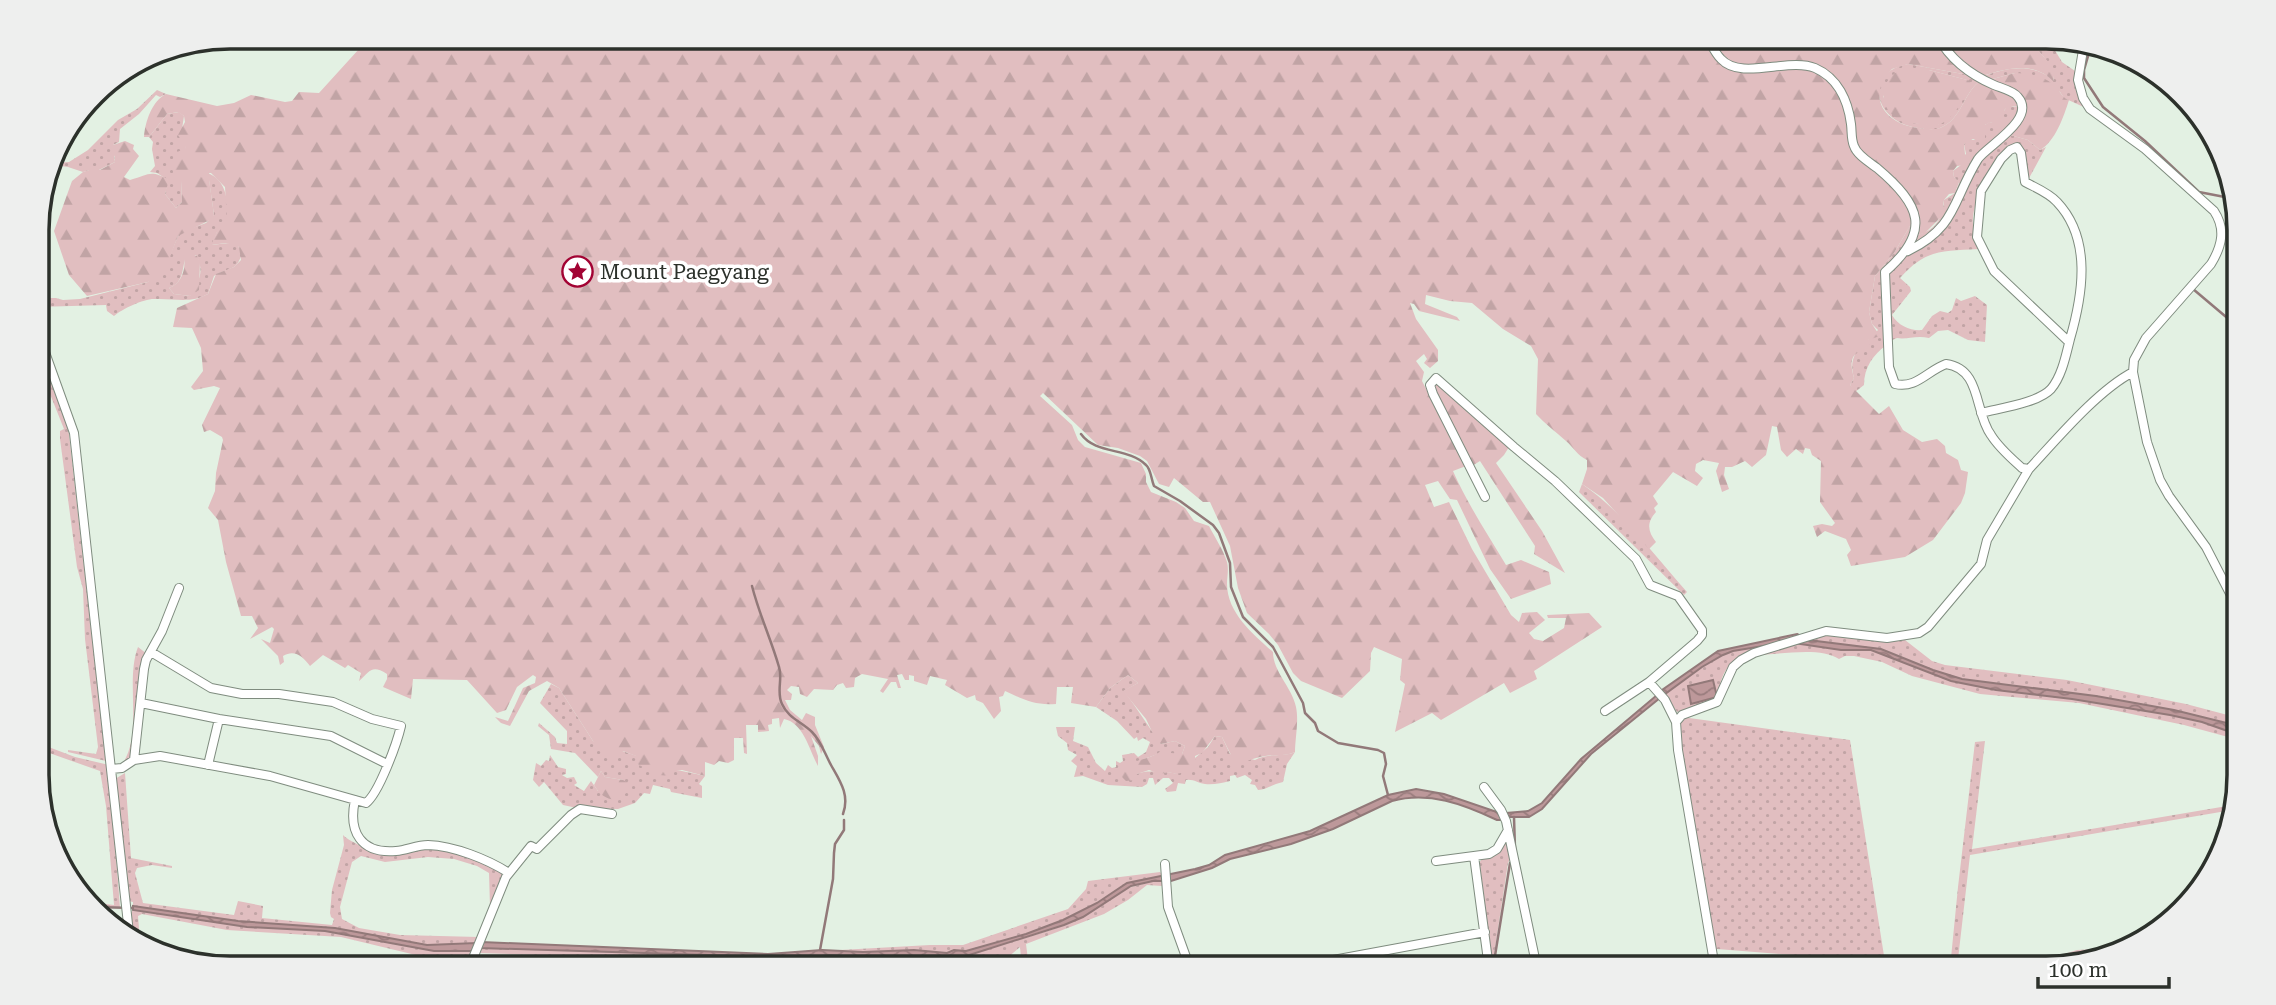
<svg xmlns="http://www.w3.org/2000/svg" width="2276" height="1005" viewBox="0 0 2276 1005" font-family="'Roboto Serif',serif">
<defs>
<pattern id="grass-dots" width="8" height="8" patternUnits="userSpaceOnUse" patternTransform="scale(1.75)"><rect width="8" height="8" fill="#e1bec0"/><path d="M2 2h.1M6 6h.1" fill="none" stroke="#c1a4a5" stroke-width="1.8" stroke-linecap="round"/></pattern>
<pattern id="forest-firs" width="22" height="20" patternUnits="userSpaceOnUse" patternTransform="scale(1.75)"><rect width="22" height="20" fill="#e1bec0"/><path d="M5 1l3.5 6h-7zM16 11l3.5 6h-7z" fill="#c1a4a5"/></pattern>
<pattern id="water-waves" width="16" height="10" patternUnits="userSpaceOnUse" patternTransform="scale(1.75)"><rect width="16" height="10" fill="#bd989a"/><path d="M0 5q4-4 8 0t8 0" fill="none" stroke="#9a7d7e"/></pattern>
</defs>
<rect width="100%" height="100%" fill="#e3f1e3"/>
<!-- grass -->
<path fill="url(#grass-dots)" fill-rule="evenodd" d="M2018,37H2047L2062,62L2075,71L2076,79L2088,109L2064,98L2060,92L2015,73L1989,80L1983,76C2008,68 2033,62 2054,81C2051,59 2037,48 2018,37Z
M1908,64L1974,76L1982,80C1963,91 1963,119 1940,128C1933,131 1925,129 1918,128C1873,122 1863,72 1908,64ZM1929,70L1967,80L1938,125L1913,123L1890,112L1883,96Z
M157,90L166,94L160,97L156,95L139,114L120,129L119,142L113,145L115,162L99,170H89L83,172L68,167L55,165L51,167L53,163L69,162L88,150L118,120L137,109Z
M2008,106L2020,107L2015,122L1986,148L1948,219L1916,243L1914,241L1917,235C1935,231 1943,218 1944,200L1955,193L1959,183L1954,177L1953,171L1961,165L1966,154L1964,144L1968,140H1978L1983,134L1985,125L1989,122L1997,123C2003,118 2002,111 2008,106Z
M179,112L184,116L182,129L186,148L181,180L182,202L176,208L165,194L168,180L157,173L150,172L155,166L152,149L153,142L149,137L167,114Z
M2010,135L2028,140L2040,150L2046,147L2028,180L2018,144C1992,175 1959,204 1979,249C1942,251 1926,249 1900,278L1910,287L1911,291L1892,315C1898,326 1911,331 1922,330L1932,316L1940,311L1948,313L1952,310L1956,298L1961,301L1975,296L1987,305L1985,342L1968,340L1948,330L1938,331L1929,338C1916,335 1906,340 1897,338L1890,341L1887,272L1906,254L1936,236L1951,221L1981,159Z
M208,173C228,182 228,202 227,222L217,232L212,245C219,244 228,242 234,244C246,249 241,261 234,267C227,271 219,272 214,276L208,294C191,304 173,298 154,299C143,299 122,309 114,316L107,311L106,305L37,307V298H56L63,300L80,299L148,282L171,253L178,236L184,231L206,223L214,215ZM196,255C205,271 199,282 190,296L174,294L169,288C183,283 182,271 185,259Z
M1913,221L1910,243L1883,271L1887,345C1873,354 1864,368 1864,385L1855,392L1850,385L1854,378C1847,353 1862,347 1878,330L1872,324L1869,312L1875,276L1894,253Z
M37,344L62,407L69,434L106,761L68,752V750L96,754L98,747L85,639L83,589L77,567L60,439V431L64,429L42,374Z
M1582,484C1623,512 1654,555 1687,592L1684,595L1579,492Z
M1827,633L1890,641L1905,640L1932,661L1945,665L2067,680L2186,704L2239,718V726L2174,710L2096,696L1962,679L1933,670L1881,649L1808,640Z
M1777,644C1755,650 1731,654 1722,678C1719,685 1720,693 1716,700L1677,712L1665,694C1686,679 1707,659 1732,652C1746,647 1762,646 1777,644Z
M1796,644L1841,650H1871L1951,681L1996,690L2072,699L2170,715L2202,722L2239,735V740L2184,725L2079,703L1980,694L1912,676L1882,662L1854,656H1845L1839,659C1820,646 1778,655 1755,655Z
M138,647L147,654L132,752L129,761L123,763C143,732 125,681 138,647Z
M1128,675L1138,683L1124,691C1137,708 1148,726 1161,744L1175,741L1185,746L1182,754H1158L1144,759L1137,774C1146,770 1167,771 1176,774L1208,747L1215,736L1222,737L1230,754L1255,760C1268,752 1282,758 1295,752L1287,764L1283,782C1273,784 1268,789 1258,790L1255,785L1250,784L1252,780L1245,775L1237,778L1235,775L1230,776V781C1222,783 1213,785 1205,784C1197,783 1194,779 1186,780L1185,784L1178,783L1176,791L1167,792L1165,789L1173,783L1169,778H1163L1155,785L1153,778H1149L1147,784L1142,787L1108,785L1083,776L1074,777L1077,766L1071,761L1077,755L1068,750L1067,743L1058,736L1056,727H1075L1073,741L1088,747L1096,763L1105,771L1108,765L1112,768L1116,767V761L1120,763L1123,761L1122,755L1134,753L1138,757L1146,752L1150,742L1143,738L1138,741L1137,737L1134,739L1117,721L1096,707L1110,688Z
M551,684L559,688L593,741L637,756V764C660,768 682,770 705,776L699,784L702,786V798L671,792L670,789L653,785L650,794L644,793L635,803L618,809L577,808L563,805L544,782L539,787L533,780L536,763L541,766L546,760L549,761L550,755L558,767L566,769V774L562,775L567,778L574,777L577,783L574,785L584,791L591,781L598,791L623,780L605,777L601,771L598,777L575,753L551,749L549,735L538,726L539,723L555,737L557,743L567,744V731L540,703Z
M1682,717L1850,740L1885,962L1717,949L1715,951L1678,731Z
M1985,741L1972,849L2233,805L2232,810L1970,855L1957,968H1950L1958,887L1975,742Z
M38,743L75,757L109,765L120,908L93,905L89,902L114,905L106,806L100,771L38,749Z
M125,773L131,858L172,866V868L152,865L137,868L135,873L143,903L234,915L238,901L263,906L262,918L332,925L334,919L331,917L330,913L332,890L344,845L343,835C348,840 352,841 357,844C383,860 398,848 426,848C447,847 487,863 504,874L490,907L489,873L477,866L454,859L428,857L385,862L361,856L352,862L340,907L342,919L359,928L400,935L479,937L476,943L427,945L335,928L238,921L133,906V902L128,901L115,779Z
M1506,842L1511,857L1508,863L1492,968L1479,863C1484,854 1498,852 1506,842Z
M1160,872L1163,876L1127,883L1097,903L1063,920L1026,934L966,951L954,950L947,953L914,950L863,952L840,950L930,945H963L1068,909L1086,889L1088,881Z
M1153,881H1162V886L1147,885L1128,900L1104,914L1026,944L1029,968H1022L1020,947L1000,964L959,962L950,968H922L933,962L907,966L816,962L792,968H724L688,960L478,953L480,948L806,958L829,955L886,959L963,957L1054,929L1083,917L1121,890Z
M133,910L247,927L325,931L434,951H473L470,956H420L341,937L227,930L142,914L138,916L140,941L132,935L129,915Z
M2116,948L2058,968H2019L2077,950Z"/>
<!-- forest -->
<path fill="url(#forest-firs)" d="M360,37H1705L1731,68L1789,67L1814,69L1831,80L1847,112L1850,138L1908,203L1913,221L1894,253L1875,276L1869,312L1872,324L1880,336L1868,340L1870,346L1867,351C1849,351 1850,364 1854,378L1850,385L1879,414L1889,406L1903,430L1922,442L1937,439L1945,446L1946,453L1958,460L1961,470L1968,472L1965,493L1961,503L1933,540L1905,557L1851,566L1847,555L1851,550L1846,539L1825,531L1817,537L1813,526L1822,524L1832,526L1835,523L1820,502L1821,461L1812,455L1810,449L1805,448L1803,454L1796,449L1787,457L1781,450L1777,427L1772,426L1766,455L1752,467L1745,461L1732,467H1725L1724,475L1729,489L1722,492L1716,471L1719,463L1703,460L1696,464L1695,471L1703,478L1697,486L1673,472L1653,496L1658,504L1654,508L1656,512C1646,523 1648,532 1656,542L1649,549L1603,498L1582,484L1587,469V460C1577,455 1574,448 1566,441C1555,431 1545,424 1536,414L1538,359L1531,346L1503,329L1472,303L1450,301L1426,295L1425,304L1457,317L1460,321L1419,311L1414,304L1410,303L1416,319L1438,350V361L1430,368L1424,363L1427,359L1424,354L1416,361L1424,372L1422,381L1466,466L1453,471C1468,505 1487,533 1506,565L1521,560L1549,572L1551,584L1511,599L1490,569L1457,500L1450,499L1438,481L1425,485L1434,507L1449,502L1472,549L1511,615L1519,622L1522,613L1537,612L1545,620L1529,633L1534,639L1543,641L1564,628L1566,618H1548L1547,615L1589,613L1602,627L1534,671L1537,679L1510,693L1504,683L1441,720L1432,713L1395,732L1405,684L1400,680L1402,659L1374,647L1371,653L1370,671L1342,698L1301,681L1293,673L1278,645L1269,634L1247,613L1238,588L1230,546L1210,502H1203L1174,478L1169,487L1159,484L1147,461L1140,456L1118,448L1098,445L1043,393L1040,396L1072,425L1078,440L1085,447L1141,463L1146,474V482L1151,492L1176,502L1185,508L1194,521L1209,526C1215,538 1223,549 1227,562C1229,570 1227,576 1227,584C1227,613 1254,635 1273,652C1273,672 1292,687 1296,707C1299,721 1295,739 1295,752C1284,757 1276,754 1265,756C1254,758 1246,762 1235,763L1222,737L1215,736L1202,753L1195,756V770L1176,774L1168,772L1161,774L1149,770L1137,774L1135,780L1126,781L1120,775C1128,757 1151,762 1163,749L1171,753L1182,754L1185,746L1175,741L1161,744L1156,740L1146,719L1123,691L1138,683L1128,675L1110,688L1096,707L1071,703L1073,687H1057L1056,704C1036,706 1022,699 1005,691L1003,696L999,697L1001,711L994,719L983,703L976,700L975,695L967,698L945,685L947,680L930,676L927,685L914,681V676L909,675V680H905L902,674L897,675L901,688H898L896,682H891L883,693L880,691L888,679L862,674L855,678L854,687L846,688L843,683L837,685L833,690L814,689L807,697L800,694L799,687L791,686L787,690L792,694L791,700H785L790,710L802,720L806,713L815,717V725L824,747L821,754L819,746L811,736L818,756V766C809,750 804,723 784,719L780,728L779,718L772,719V724L768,725L769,731L758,732V725H746L747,754L744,753L743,738H734V760L728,763L719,761L714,765L705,762V776L682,770L674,771L671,776L659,775L637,764L636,756L623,751L613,757L593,741L559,688L547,681L529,691L510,726L501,723L495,717L508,721L523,688L535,683L536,677L533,675L517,687L506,710L497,713L467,680L413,679L411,699L383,687L387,679V674C371,664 370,672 359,681L361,673L348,665L345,668L323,655L310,666C303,657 295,649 283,656L284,662L280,665L278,656L261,639L270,643L274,629L272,627L250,639L258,628L252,616H241L226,562L218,520L208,508L215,491L216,473L223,440L222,437L210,430L204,432L202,425L220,388L214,386L194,390L191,387L203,371L201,348L192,328L173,327L177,308L208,294L216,274L234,267L241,260L239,247L226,243L211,245L220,225L227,221L225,187L211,173H209V179L214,215L212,219L178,236L165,270L148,282L87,296L69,275L54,231L72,181L83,172L89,170H100L115,162V157L112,152L113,145L125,141L134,145L133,149L139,156L124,177L130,180C149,175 150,169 169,180L165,194L176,208L182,202L181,181L177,180C171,172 171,162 175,153L186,148L178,135L185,122L184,116L178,112L167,114L149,137H144C145,122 152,101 166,94L217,106L234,103L251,95L285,102L292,101L299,92L319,93L359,49Z
M1709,37H1936L1974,76L1908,64L1892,69C1865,97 1885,124 1919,128C1926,129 1934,130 1940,128C1963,119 1963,91 1982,80L2017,96L2020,107L2013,106L2005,109L2002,119L2006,124L2003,127L1990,122L1985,125V139L1980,142L1973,139L1964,144L1965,154L1969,158L1966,165L1957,166L1953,171L1954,177L1959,182L1955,193L1949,194L1944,200L1943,206L1947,211L1925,233L1917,235L1911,201L1856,147L1845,95L1815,66H1741L1724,60Z
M1941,37H2018L2036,48L2052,66L2054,82C2034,61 2008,68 1983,76L1955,57Z
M1908,68L1929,70L1971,81C1964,97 1956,119 1938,125C1933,126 1927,125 1922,124C1915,124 1906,123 1900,120C1874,107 1880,73 1908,68Z
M2015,73C2032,74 2046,75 2057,89C2062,94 2063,98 2069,100C2064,116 2055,142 2040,150L2028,140L2010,135L2018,124L2024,103L1989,80Z
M186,252L197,256L200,262L199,290L190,296L174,294L169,288C183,283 187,266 183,253Z
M1437,384L1442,386L1509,447L1504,455L1496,463L1542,531L1565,573L1534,554L1535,546L1480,461L1472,466L1433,386Z
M601,771L605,777L623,780L630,784C624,806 604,803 594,785Z"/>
<!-- water -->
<path fill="url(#water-waves)" stroke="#927979" stroke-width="2" d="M1797,634L1808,640L1881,649L1933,670L1962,679L2096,696L2174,710L2239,726V735L2202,722L2170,715L2072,699L1996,690L1951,681L1871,650H1841L1787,642L1733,651L1723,655L1702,667L1665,694L1662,690L1718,651Z
M1713,680L1717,697L1691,704L1688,686Z
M1657,695L1660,698L1591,754L1542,809L1529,817H1508L1507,813L1528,811L1542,803L1581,759Z
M1416,789L1444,794L1500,813L1503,820H1497C1463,804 1429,791 1392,801L1333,829L1291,844L1230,859L1212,868L1171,881H1153L1131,886L1083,917L1064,925L963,957L886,959L829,955L806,958L480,948L482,942L768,954L822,950L863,952L914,950L947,953L954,950L966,951L1026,934L1063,920L1097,903L1127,883L1195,869L1209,865L1225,855L1310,831L1388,795Z
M133,906L238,921L335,928L427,945L476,943L473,951H434L325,931L247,927L133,910Z"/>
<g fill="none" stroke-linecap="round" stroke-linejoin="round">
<!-- stream -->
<path stroke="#927979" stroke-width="2.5" d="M2091,46L2084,70V78L2103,107L2145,141L2199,192L2235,199
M2193,289L2238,327
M1081,434C1096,455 1128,447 1146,465C1151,469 1151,479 1154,486L1180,501L1213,525L1219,533L1230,563L1231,587L1243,617L1273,647L1303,703L1305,713L1315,723L1318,731L1338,743L1378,750L1384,753L1386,764L1383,776L1388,795
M752,586C759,614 771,639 779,667C783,679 776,692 782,704C788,718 802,722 812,732C821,741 825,754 831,765C840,781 850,795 843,814
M1514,817L1515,849
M96,907L133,908
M820,950L833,879L834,853L835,844L844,830V820
M1493,968L1510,863"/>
<defs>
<path id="street" d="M1707,37C1711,44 1715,53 1721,59C1741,81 1789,57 1815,68C1838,78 1848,101 1851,124C1852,132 1851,139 1854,146C1857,155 1869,162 1877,168C1921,205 1932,231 1885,272L1889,367L1895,384C1916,389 1927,371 1946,364C1982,369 1974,412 1991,435C1999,448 2011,458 2022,468L2029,469C2057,439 2097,391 2133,372
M2084,44L2078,80L2083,98L2090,109L2145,149L2214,211C2226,229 2222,246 2211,264L2146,338L2134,360L2133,372L2147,442L2160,480L2169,496L2206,547L2239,611
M1908,251C1957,227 1952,201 1978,159C1987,146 2037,119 2018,97C2014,91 2001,88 1994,85C1971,75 1950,59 1938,37
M37,330L74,433L129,933
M1981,413C2000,408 2038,403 2051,389C2062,376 2066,355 2070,339C2083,294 2092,239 2057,202C2049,193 2036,188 2025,182L2021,153L2017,147L2010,150L2001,159L1981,191L1977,237L1994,271L2069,342
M1485,497L1433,394L1430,385L1436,378L1514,447L1555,481L1636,559L1650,585L1678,596L1702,630V635L1697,641L1649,682L1605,711
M1649,682L1665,700L1676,722
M141,703L219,719L331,736L387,764
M134,760L160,756L270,776L366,803C379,793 397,743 401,726L372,719L333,702L279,694H242L211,688L151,652
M208,765L219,719
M111,769L122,768L134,760L144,669L146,660L162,631L179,588
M1484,787L1501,810L1506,821L1537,968
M355,800C348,832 361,854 396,851C407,850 417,845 428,845C454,846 487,859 509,873
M1474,856L1489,968
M1436,861L1489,854L1497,849L1508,830
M1165,864L1168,907L1190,968
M469,968L506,877L531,846L537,849L571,815L580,809L612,814
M1290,968L1485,932
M1715,968L1678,750L1676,722L1682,715L1717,702L1733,667L1741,660L1754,653L1826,631L1887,638L1919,633L1928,627L1981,564L1987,540L2029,469"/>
</defs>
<!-- street casing -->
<use href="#street" stroke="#7f8c7f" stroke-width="10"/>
<!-- street -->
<use href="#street" stroke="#fff" stroke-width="8"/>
</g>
<!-- icons -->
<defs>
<symbol id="sight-ring" viewBox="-11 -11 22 22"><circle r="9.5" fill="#fff" stroke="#a20333" stroke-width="1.5"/><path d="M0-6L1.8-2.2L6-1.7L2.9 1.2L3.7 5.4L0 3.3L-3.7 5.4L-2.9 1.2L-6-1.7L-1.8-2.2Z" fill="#a20333"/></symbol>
</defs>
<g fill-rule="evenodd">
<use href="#sight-ring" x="560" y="254" width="35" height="35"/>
</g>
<g text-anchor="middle" stroke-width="7" stroke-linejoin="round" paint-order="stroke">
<!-- poi labels -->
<g font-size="21" fill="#2c312b" stroke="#fff" text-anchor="start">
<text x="600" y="279">Mount Paegyang</text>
</g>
</g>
<!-- crop -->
<path d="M0 0H2276V1005H0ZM230 49H2046A181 181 0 0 1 2227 230V775A181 181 0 0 1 2046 956H230A181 181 0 0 1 49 775V230A181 181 0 0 1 230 49Z" fill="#eeefee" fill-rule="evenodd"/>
<path fill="none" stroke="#2c312b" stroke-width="3.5" d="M230 49H2046A181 181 0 0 1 2227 230V775A181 181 0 0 1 2046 956H230A181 181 0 0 1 49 775V230A181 181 0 0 1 230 49Z"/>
<!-- scale -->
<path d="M2038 977v10h131v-10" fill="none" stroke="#2c312b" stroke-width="3.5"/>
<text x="2048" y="977" font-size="21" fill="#2c312b" stroke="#ffffff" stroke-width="5" paint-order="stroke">100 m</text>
</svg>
